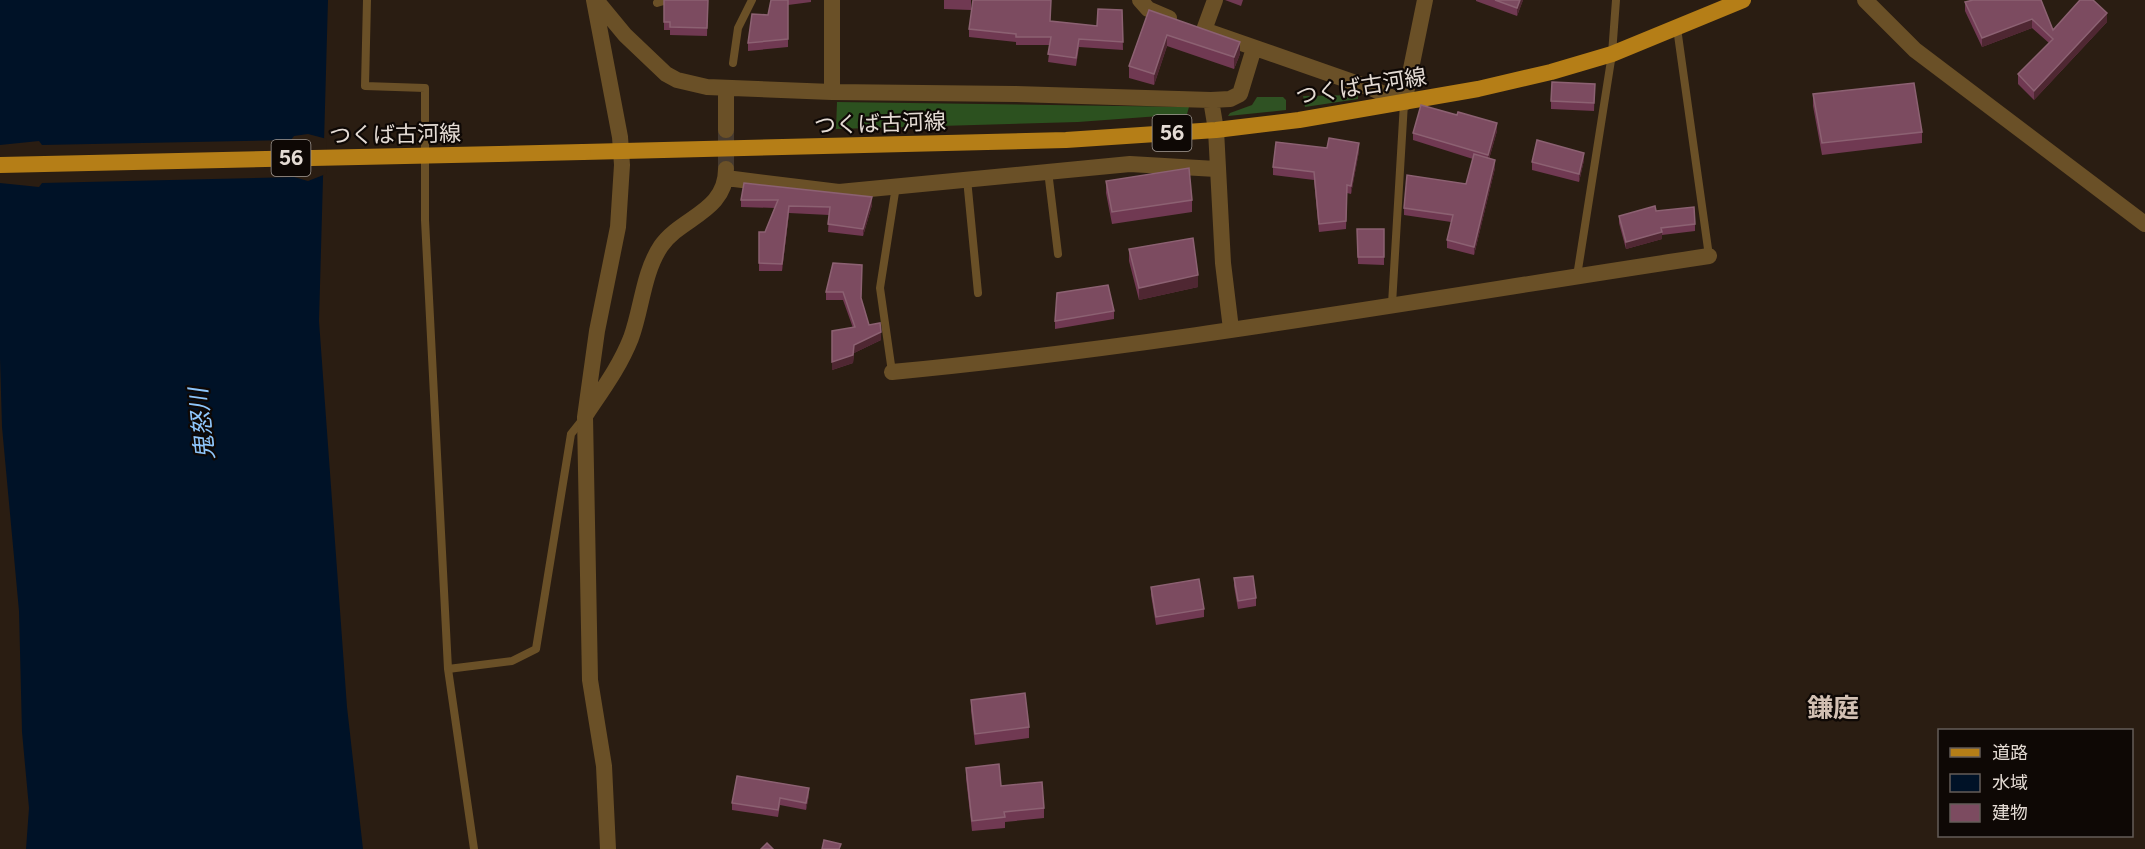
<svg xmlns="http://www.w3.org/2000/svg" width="2145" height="849" viewBox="0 0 2145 849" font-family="Figtree,'Noto Sans JP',sans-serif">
<rect width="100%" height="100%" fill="#2a1d12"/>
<!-- green -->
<path fill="#2f5223" d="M1358,95V99L1305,107L1303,96Z
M1257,97H1283L1286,100V110L1228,116L1230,113L1252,105Z"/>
<!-- forest -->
<path fill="#2c511f" d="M837,102L1189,107L1187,114L1078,122L836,129Z"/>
<!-- water -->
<path fill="#001227" d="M0,0H328L319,321L347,707L363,849H26L29,808L22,732L19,611L2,427L0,358Z"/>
<!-- pier -->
<path fill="#2a1d12" d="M308,134L327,139L326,174L308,181L294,177L42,183L39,187L0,183V145L39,141L42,145L291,140L294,136Z"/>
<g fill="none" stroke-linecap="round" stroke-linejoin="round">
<!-- minor-tunnel -->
<path stroke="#463a2f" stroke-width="16" stroke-dasharray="16 8" stroke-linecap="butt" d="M726,130V169"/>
<!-- service -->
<path stroke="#6a5027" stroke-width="8" d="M367,0L365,86L425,88V220L448,669L474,849
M657,3L667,0
M1677,28L1709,256
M733,63L738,28L752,0
M1048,171L1058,254
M967,179L978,293
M1577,276L1612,54L1616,0
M1392,304L1404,103
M892,372L880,288L896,186
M448,669L512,661L536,649L571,434L583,419"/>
<!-- minor -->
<path stroke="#6a5027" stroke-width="16" d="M594,0L620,137L622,165L618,227L597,331L585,417L590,680L604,766L608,849
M596,0L625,35L666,74L677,80L707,87L832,92L1015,94L1211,100L1216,130L1223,263L1231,329
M1140,0L1148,9L1169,18
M1215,0L1204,30L1373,89L1404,103L1425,0
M726,89V130
M832,92V0
M1211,100L1230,99L1240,94L1254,48
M726,178L839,192L1130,164L1216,169
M892,372C1165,346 1437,297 1709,256
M587,413C603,389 620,366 631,338C642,308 643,273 661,246C681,217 726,212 726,169"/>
<!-- tertiary -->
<path stroke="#6a5027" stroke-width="16" d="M1865,0L1915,50L2145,224"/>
<!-- primary -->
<path stroke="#b57e17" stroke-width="16" d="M583,152L1066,140L1216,130L1299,120L1478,89L1551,72L1612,54L1743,0"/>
<!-- primary-bridge -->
<path stroke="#b57e17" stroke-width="16" d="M0,165L583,152"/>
</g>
<!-- wall -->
<path fill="#703952" d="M664,0H708L707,36L670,35V30H664Z
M771,0H811V2L788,5V47L748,51V43L768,15Z
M944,0H971V10L944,9Z
M1225,0H1243L1241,6Z
M1476,0H1523L1517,16L1476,1Z
M2041,0L2053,30L2107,22L2034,100L2018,84V74L2049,43L2032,28L1982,47L1965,11V2Z
M1122,10L1123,50L1079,47L1076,66L1048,62L1050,45H1016V42L969,37V29L1050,21L1097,26Z
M1149,10L1240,54L1234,69L1167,46L1154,85L1129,78V66Z
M1595,84L1594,111L1551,109V101Z
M1813,94L1922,132V143L1822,155L1813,106Z
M1497,131L1489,159L1495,168L1474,255L1447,248V240L1451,222L1404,215V208L1466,184L1473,159L1413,140V133Z
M1327,148L1359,151L1351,194L1347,193L1346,229L1319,232L1314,180L1273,175V167Z
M1584,160L1579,182L1532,170V162Z
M1106,181L1192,200V212L1112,224L1106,193Z
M744,183L872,205L863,236L828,232L829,215L789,213L782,271H759V232H765L775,208L741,207V200Z
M1656,211L1695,224V231L1662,235V239L1626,249L1619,223V216Z
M1357,229H1384V265L1358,264Z
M1129,249L1198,287L1139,300L1129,261Z
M833,263L861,299L869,325L881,340L854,353L853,363L832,370L853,328L843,300H826V292Z
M1114,311V319L1055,329V321Z
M1234,578L1256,598V606L1238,609L1234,586Z
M1151,587L1204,609V617L1156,625L1151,595Z
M971,700L1029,727V738L975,745L971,711Z
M966,768L1044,808V818L1005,822V828L972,831L966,778Z
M809,795L806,810L780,805L778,817L732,810V803Z"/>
<!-- shaded-wall -->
<path fill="#4f2732" d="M1520,0H1523L1517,16V8Z
M2107,13V22L2034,100V91Z
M2032,19V28L1982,47V38Z
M1167,35V46L1154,85V74Z
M1240,42V54L1234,69V57Z
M1497,123V131L1488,163V155Z
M1359,143V151L1351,194V186Z
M1584,153V160L1579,182V174Z
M1495,160V168L1474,255V247Z
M872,197V205L863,236V229Z
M789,206V213L782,271V264Z
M1662,232V239L1626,249V242Z
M1198,275V287L1139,300V288Z
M881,332V340L854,353L853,363L832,370V362L854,345Z
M809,788V795L806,810V803Z"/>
<!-- building -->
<path fill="#7c4b60" stroke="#8c6172" stroke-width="1.5" d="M664,0H708L707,28L670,27V22H664Z
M771,0H788V39L748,43L752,14L768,15Z
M973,0H1051L1050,21L1097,26L1098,9L1122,10L1123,42L1079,39L1076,58L1048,54L1051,37H1016V34L969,29Z
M1495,0H1520L1517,8Z
M1973,0H2041L2053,30L2080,0H2093L2107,13L2034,91L2018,74L2053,39L2032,19L1982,38L1965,2Z
M1149,10L1240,42L1234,57L1167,35L1154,74L1129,66Z
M1552,82L1595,84L1594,103L1551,101Z
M1914,83L1922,132L1822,143L1813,94Z
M1421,105L1457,115L1458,112L1497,123L1488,155L1413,133Z
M1329,138L1359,143L1351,186L1347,185L1346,221L1319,224L1314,172L1273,167L1276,142L1327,148Z
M1537,140L1584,153L1579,174L1532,162Z
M1474,154L1495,160L1474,247L1447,240L1453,215L1404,208L1407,175L1466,184Z
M1189,168L1192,200L1112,212L1106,181Z
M744,183L872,197L863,229L828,224L830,207L789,206L782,264L759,263V232H765L778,200H741Z
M1655,206L1656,211L1694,207L1695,224L1661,228L1662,232L1626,242L1619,216Z
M1357,229H1384V257H1358Z
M1193,238L1198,275L1139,288L1129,249Z
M833,263L862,265L861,298L869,325L880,323L881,332L854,345L853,355L832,362V331L855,327L843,292H826Z
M1108,285L1114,311L1055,321L1057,293Z
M1253,576L1256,598L1238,601L1234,578Z
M1199,579L1204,609L1156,617L1151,587Z
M1025,693L1029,727L975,734L971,700Z
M999,764L1001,786L1042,782L1044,808L1004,812L1005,817L972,821L966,768Z
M737,776L809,788L806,803L780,798L778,810L732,803Z
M824,840L841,844L839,849H822Z
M767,843L773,849H761Z"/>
<g text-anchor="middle" stroke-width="4.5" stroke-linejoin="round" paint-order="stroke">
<!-- shield labels -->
<g fill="#0e0805" stroke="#a49c96" stroke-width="1.5">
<rect x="1152.5" y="115" width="39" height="36" rx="4.5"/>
<rect x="271.5" y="140" width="39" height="36" rx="4.5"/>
</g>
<g font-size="21" font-weight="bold" fill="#e4dbd4">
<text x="1172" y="140">56</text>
<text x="291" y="165">56</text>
</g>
<!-- street labels -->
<g font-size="22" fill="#e4dbd4" stroke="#0e0805">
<text transform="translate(1361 86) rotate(-9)" y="8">つくば古河線</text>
<text transform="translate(880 123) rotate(-2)" y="8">つくば古河線</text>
<text transform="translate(395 134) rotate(-1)" y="8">つくば古河線</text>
</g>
<!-- water labels -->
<g font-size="24" font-style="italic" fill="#8fc6fb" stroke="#0e0805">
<text transform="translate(202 424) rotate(-96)" y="8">鬼怒川</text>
</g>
<!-- quarter labels -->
<g font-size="26" font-weight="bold" fill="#d2c0b3" stroke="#0e0805">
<text x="1833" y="717">鎌庭</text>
</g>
</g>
<!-- legend -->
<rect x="1938" y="729" width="195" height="108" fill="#0e0805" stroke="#645c58" stroke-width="1.5"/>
<rect x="1950" y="748" width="30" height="9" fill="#b57e17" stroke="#645c58" stroke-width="1.5"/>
<text x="1992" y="759" font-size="18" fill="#e4dbd4">道路</text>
<rect x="1950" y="774" width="30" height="18" fill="#001227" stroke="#645c58" stroke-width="1.5"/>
<text x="1992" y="789" font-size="18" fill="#e4dbd4">水域</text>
<rect x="1950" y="804" width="30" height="18" fill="#7c4b60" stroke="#645c58" stroke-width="1.5"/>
<text x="1992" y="819" font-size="18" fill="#e4dbd4">建物</text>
</svg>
